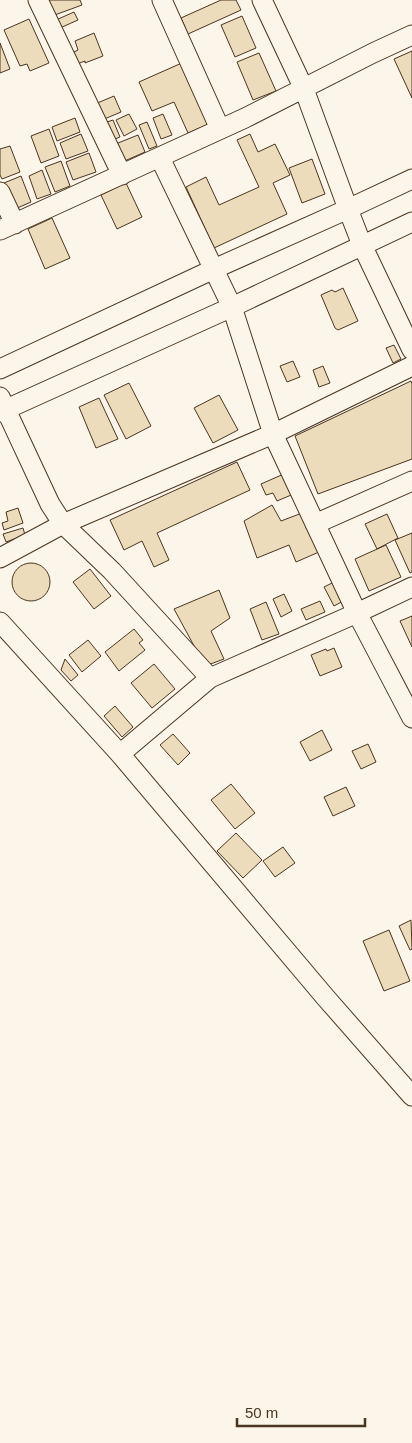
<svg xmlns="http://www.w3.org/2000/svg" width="412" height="1443" viewBox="0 0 412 1443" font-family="Helvetica,sans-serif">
<rect width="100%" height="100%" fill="#fbf6e9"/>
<!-- building -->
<path fill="#ecdcbc" stroke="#4a3520" d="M46,0H80L82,5L52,16Z
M221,0H236L241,10L188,34L181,18Z
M74,12L78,20L60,28L56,20Z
M242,16L256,48L235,57L221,25Z
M29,19L49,63L30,71L27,64L20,66L4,30Z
M94,33L103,56L85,63V61L77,64L72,53L78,50L75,41Z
M0,43L10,69L0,73Z
M412,51V98L394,59Z
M259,53L276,91L253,100L237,62Z
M184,62L211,123L188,133L174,102L152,111L139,82Z
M114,96L121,112L102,120L95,104Z
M129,114L137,129L124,136L116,120Z
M163,114L172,135L161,139L153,118Z
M75,118L80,132L57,141L52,127Z
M113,120L120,137L110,141L104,123Z
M147,122L157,146L149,149L139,125Z
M49,129L59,156L41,163L31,136Z
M81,134L88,151L66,159L60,143Z
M250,134L258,152L275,144L290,175L273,183L287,214L214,248L186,187L206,177L219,205L259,187L237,140Z
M138,135L145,152L120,163L113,145Z
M10,146L20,172L2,179L0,175V149Z
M89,153L96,172L73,180L66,162Z
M312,159L325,194L302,203L289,168Z
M61,161L70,186L55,192L45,167Z
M42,170L51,194L37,199L29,176Z
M21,176L31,202L15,209L4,183Z
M126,183L142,217L117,229L101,195Z
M52,218L70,258L45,269L28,229Z
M343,288L358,321L338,330L335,328L321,295L332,290L335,292Z
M394,345L401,359L393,363L386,348Z
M293,361L300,377L287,382L280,366Z
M323,366L330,383L319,387L313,370Z
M411,381L412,384V459L318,494L295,436Z
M129,383L151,426L126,439L104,395Z
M219,395L238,430L213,443L194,408Z
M99,398L118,439L96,448L79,407Z
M237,462L250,490L157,533L169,560L154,567L142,541L124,550L110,520Z
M286,473L296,493L277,501L273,493L266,495L261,484Z
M272,505L281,521L302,513L319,552L296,562L289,545L257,558L244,521Z
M18,508L23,523L4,530L2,523L8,521L6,512Z
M387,514L398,538L377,549L365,524Z
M23,528L25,535L6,542L3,534Z
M412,533V572L410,573L395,540Z
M386,545L401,577L369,591L355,559Z
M12 582a19 19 0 1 1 38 0a19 19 0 1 1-38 0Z
M90,569L111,596L94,609L73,582Z
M336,581L345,600L334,606L324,587Z
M219,590L230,618L211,631L224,659L205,666L174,609Z
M284,594L292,611L281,617L273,599Z
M320,601L325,612L306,620L301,609Z
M266,602L279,634L262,640L250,609Z
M412,616V647L400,621Z
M134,629L143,640L139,643L145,650L119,671L105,652Z
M88,640L101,656L82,672L69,655Z
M334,648L342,667L320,676L311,655L326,649L327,651Z
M65,659L78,675L71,681L61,670Z
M154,664L175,689L152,708L131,683Z
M115,706L133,727L122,737L104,716Z
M322,730L332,750L310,761L300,742Z
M173,734L190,753L178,765L160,745Z
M368,744L376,762L361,769L352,751Z
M231,784L255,813L235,829L211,800Z
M346,787L355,806L333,816L324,797Z
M236,833L262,860L243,878L217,851Z
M283,847L295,863L275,877L263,861Z
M411,920L412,949L410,950L399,926Z
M389,930L410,981L384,991L363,941Z"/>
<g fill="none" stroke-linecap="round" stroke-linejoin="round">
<defs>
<path id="minor" d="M38,0L122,175
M162,0L220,129
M262,0L304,89L348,209L362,245L412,350
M160,158L232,307L273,434L357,613L412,718
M0,192L15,224
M0,230L245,118L373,53L412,35
M0,369L214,269L348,209L412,179
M0,397L50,504L63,524L112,571L210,678
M0,412L232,307L412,222
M315,524L412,481
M0,558L63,524L273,434L412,366
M0,622L120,754L210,678L357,613L412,587
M120,754L326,998L412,1096"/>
</defs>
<!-- minor casing -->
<use href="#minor" stroke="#4a3520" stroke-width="21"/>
<!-- minor -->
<use href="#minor" stroke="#fbf6e9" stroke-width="19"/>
</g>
<!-- scale -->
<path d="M237 1418v8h128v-8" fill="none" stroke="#4a3520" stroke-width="2.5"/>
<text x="245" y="1418" font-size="15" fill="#4a3520" stroke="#fbf6e9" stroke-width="4" paint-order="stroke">50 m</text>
</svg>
